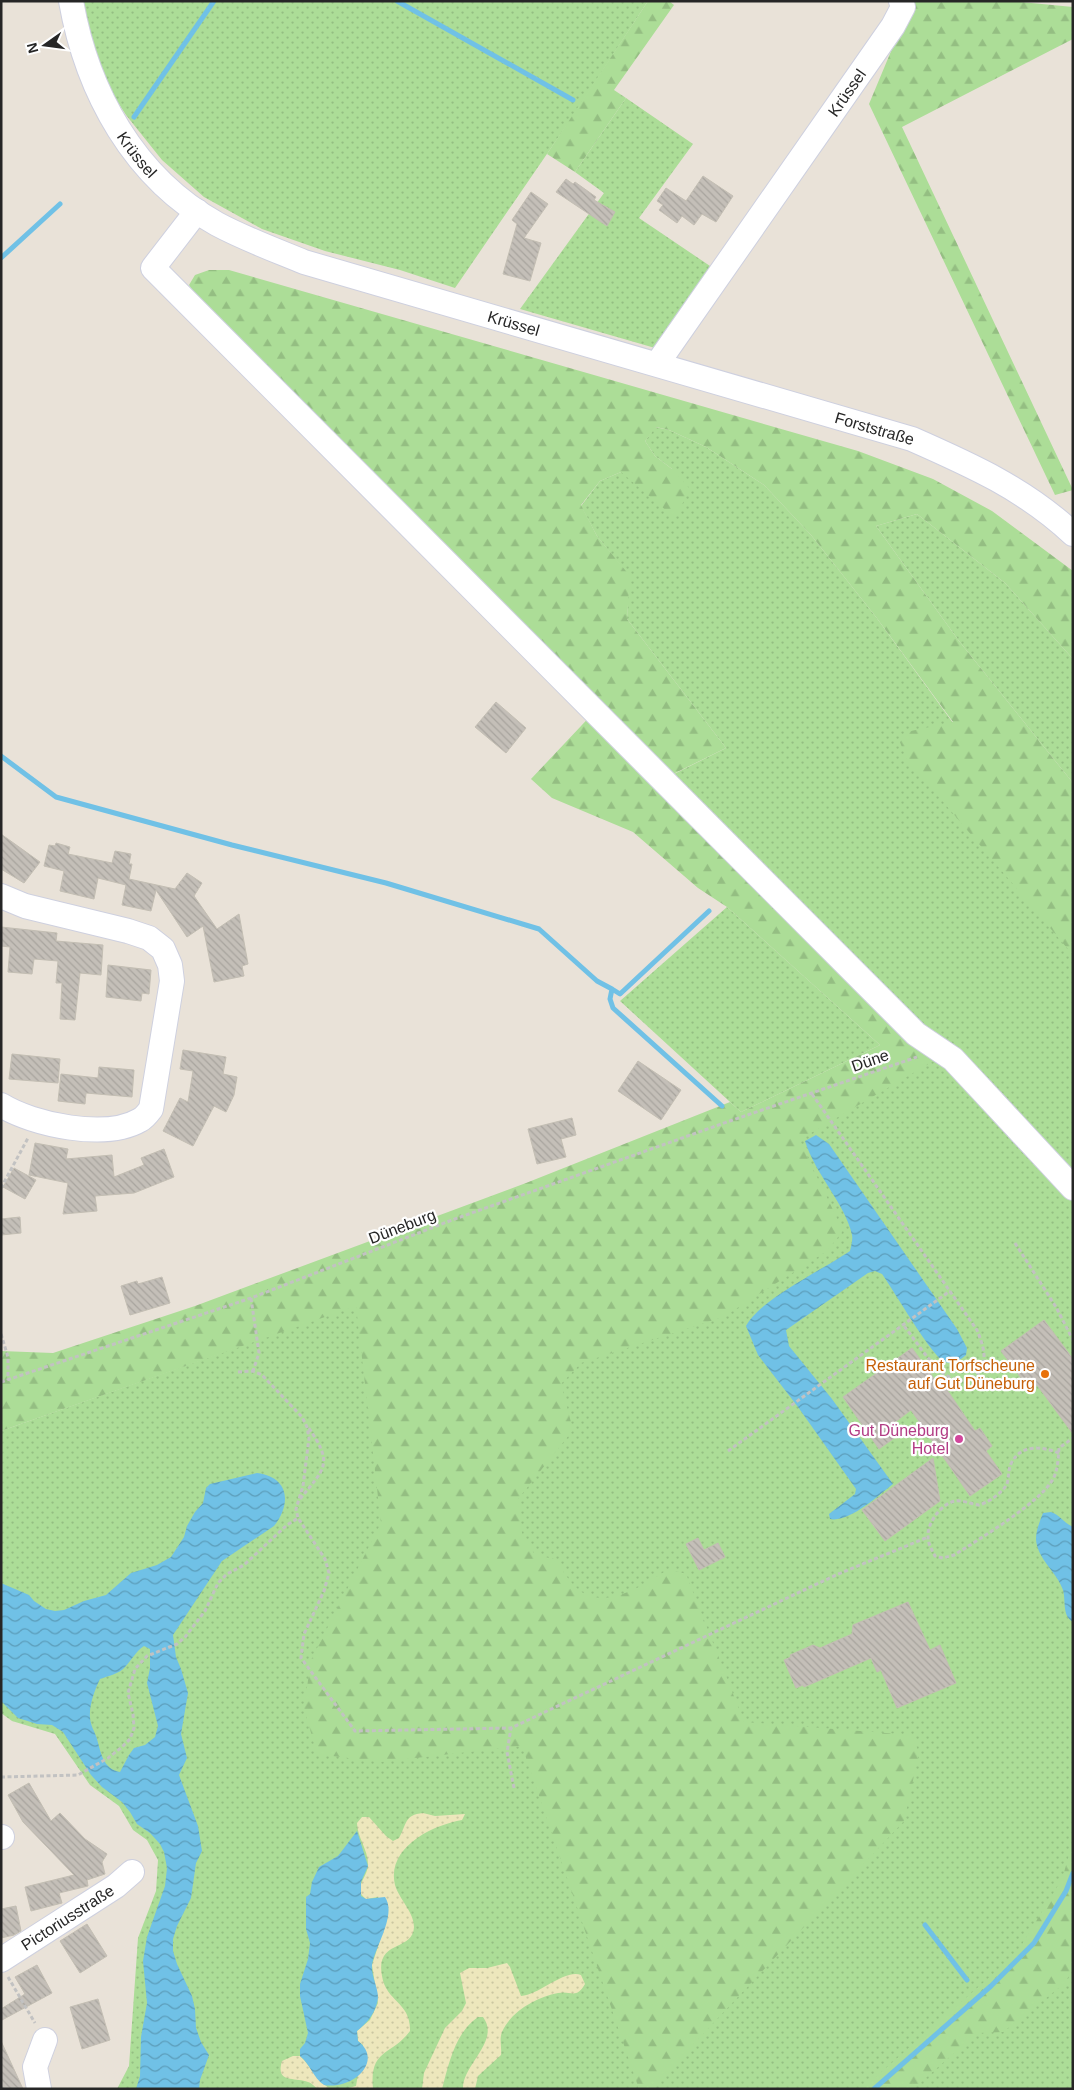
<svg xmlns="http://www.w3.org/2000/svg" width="1074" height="2090" viewBox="0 0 1074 2090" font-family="Helvetica,sans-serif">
<defs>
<pattern id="grass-dots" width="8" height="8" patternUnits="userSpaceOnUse" patternTransform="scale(1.25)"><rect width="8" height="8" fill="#acdd97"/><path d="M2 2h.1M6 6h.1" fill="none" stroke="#94be82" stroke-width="1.8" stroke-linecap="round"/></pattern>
<pattern id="forest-firs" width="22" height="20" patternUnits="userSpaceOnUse" patternTransform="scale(1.25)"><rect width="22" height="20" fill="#acdd97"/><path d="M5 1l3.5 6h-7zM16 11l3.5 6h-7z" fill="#94be82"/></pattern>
<pattern id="sand-dots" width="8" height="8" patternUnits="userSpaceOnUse" patternTransform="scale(1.25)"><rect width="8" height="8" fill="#ede7bc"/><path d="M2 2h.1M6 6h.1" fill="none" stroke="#cbc6a1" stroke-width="1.8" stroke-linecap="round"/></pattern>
<pattern id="water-waves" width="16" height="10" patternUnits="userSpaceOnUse" patternTransform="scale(1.25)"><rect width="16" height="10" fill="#70c1e6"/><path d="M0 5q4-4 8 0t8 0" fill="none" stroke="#5c9dba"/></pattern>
<pattern id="building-back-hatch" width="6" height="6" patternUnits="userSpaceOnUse" patternTransform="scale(1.25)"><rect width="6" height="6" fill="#c4bfb8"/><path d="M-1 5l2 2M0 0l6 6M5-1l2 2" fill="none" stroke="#a8a49e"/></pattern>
</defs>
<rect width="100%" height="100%" fill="#e9e2d8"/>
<!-- grass -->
<path fill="url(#grass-dots)" d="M83,1H648L573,116L455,288L400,270L325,251L262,229L204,197L162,160L126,115L111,92L94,51Z
M626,98L693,144L639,218L713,268L655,348L520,309L604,193L575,172Z
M655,427L669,430L706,447L764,485L811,535L876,617L953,723L1073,878V2089H117L129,2066L138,1938L156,1891L158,1860L147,1840L133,1830L119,1806L90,1785L55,1734L12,1721L1,1713V1431L356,1305L941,1057L666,778L726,748L627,619L629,576L597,536L581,506L600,481L621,472L672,469L655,456L645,441Z
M917,514L1005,583L1073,659V783L959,641L876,526Z
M727,907L880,1045L741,1112L620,1001Z"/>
<!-- forest -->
<path fill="url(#forest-firs)" d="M648,1H669L674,5L614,90L626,98L575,172L547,154Z
M912,1H1010L1073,7V39L902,127L1073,490L1055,495L869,104Z
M209,270H229L858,451L933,479L992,511L1073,571V659L1005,583L917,514L876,526L959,641L1073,783V955L906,758L900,742L911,731L953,722L876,617L811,535L764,485L706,447L669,430L656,427L645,441L655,456L672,469L690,489L675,518L621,472L600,481L581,505L597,536L630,576L627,619L726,748L667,777L942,1056L799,1140L836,1216L842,1232L827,1251L723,1317L581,1363L561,1384L573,1430L518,1499L522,1533L535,1555L554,1559C562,1569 569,1582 579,1590C606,1612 646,1583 669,1569L686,1574L744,1722L912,1735L919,1753L904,1821L651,2089H639L522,1746L380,1762L317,1754L304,1708L311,1660L381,1523L356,1306L1,1431V1351L53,1353L195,1306L526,1183L730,1102L741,1112L880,1045L727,907L698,888L633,832L552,798L531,779L598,708L199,300L189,285L195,275Z
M1073,1842V1968L1065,1983L1003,2032L977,2033L913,2089H862L1016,1954L1062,1879Z"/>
<!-- sand -->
<path fill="url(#sand-dots)" d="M423,1813L435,1816L465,1814L462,1820C432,1825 386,1848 395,1885C399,1899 414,1912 414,1927C413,1952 375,1939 382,1976C386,2002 411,2002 410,2031C392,2056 369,2048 373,2089H345L356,2086L363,2045L358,2041L357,2031L370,2020L378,2003L372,1965L381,1937L378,1897L366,1899C352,1889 367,1878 368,1866C369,1851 357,1837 357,1823L362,1817H369L386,1836L393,1841L399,1838C407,1824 404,1815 423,1813Z
M507,1963L510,1967L521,1996C540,1995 564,1969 581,1975L585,1984C576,2000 571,1990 558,1993C537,1997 511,2011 502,2032C499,2040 502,2047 501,2055L478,2076L475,2089H463C462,2065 501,2041 483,2017H478C455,2033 449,2063 442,2089H422L424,2073L445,2028L462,2011L466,2003L460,1973L469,1968H487Z
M293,2056H300C312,2067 316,2081 331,2089C328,2089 321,2090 318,2089C315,2087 312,2083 308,2082C295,2077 275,2084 282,2061Z"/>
<!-- water -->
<path fill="url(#water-waves)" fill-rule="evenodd" d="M816,1135L829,1144L957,1329L967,1348L966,1355C960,1360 953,1365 945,1362C932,1357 893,1289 882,1274L875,1271L868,1273L786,1330L789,1346L832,1399L893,1484C879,1495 849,1523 830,1519L829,1514L855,1494L856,1489L798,1407L758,1355L746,1326C759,1300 824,1269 850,1251C851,1246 853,1240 852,1235C846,1205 815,1174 805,1141Z
M257,1473C289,1477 292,1503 274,1526L222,1561L173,1635L176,1657L181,1669L188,1693L181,1734L187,1758L179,1775L198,1826L202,1851L196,1863L191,1898L177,1926L173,1939V1951L177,1964L192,1996L195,2009L196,2028L201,2042L209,2055L200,2080L199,2089H136L140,2076L141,2037L147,2003L143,1961L147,1937L165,1886L167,1868L164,1852L160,1844L150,1833L137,1824L130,1812L122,1802L102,1787L91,1775L63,1732L52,1725L37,1724L18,1718L1,1701V1583L29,1595L34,1601L46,1609L55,1611L64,1610L84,1601L106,1595L131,1573L157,1565L171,1557L184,1537L187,1526L195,1512L203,1503L206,1488L210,1484ZM144,1646L150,1649V1668L147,1683L158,1726L155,1737L145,1745L134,1748L129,1755L120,1772C103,1769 101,1753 97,1739C95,1732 90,1725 90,1717C89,1705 95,1689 100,1679C108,1676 119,1674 125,1667C132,1660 135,1652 144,1646Z
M1051,1512C1060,1515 1064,1523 1073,1527V1622C1062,1616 1066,1601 1063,1590C1057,1572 1037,1559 1036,1539C1036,1530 1040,1521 1043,1513Z
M357,1831L368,1866L361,1882V1896L366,1899L385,1897C397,1915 375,1946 372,1965C371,1978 381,1991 377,2003C374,2015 366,2024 357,2031L358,2041C384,2061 353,2090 324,2085C314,2079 310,2064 300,2056V2049L305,2043L308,2033L300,1996V1984L308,1959L310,1943L306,1929V1897L310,1894L312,1882L319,1867L338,1856Z"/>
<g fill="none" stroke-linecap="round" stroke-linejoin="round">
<!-- stream -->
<path stroke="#70c1e6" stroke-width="5" d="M397,1L573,100
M134,117L214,1
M1,258L60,204
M1,756L56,797L232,845L386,883L539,929L597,981L612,989L610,999L613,1008L722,1106
M612,989L620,994L709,911
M925,1925L967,1980
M874,2089L991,1986L1034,1943L1066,1891L1073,1873"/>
</g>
<!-- building -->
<path fill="url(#building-back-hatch)" stroke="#c3beb3" d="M703,176L733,196L716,222L702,214L694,225L682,216L677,223L659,210L663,205L657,201L666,188L686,201Z
M566,179L573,184L575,182L596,197L594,200L615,212L607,226L556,192Z
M531,192L548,204L524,238L541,243L530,281L503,274L517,224L512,220Z
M496,702L526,728L506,753L475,727Z
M1,834L40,862L24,883L1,869Z
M56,843L70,847L68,854L112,863L115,851L131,854L129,864H132L129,879L175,889L187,873L202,883L194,896L217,929L239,914L248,964L242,966L244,976L214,982L203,926L187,937L156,890L151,911L122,905L126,885L98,878L94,899L60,891L64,871L44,866L49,845L55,846Z
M1,927L57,933L56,941L103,945L101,975L80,973L75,1020L60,1019L62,983H56L58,961L34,959L32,974L8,972L10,947L1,946Z
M108,965L151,970L149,994L142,993L141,1001L106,997Z
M183,1050L226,1057L223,1074L237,1077L234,1095L226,1112L214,1106L193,1146L163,1131L180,1098L188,1102L193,1071L180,1069Z
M12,1054L60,1059L58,1083L9,1079Z
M638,1061L681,1090L661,1120L618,1091Z
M99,1067L134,1070L132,1097L86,1093L85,1104L58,1101L61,1074L98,1078Z
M572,1118L576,1135L561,1139L566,1157L537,1164L528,1129Z
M35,1143L68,1149L66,1159L112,1155L114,1177L144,1165L141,1158L164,1149L174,1177L134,1193L95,1196L97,1211L63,1214L68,1183L29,1175Z
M14,1168L36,1180L25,1199L3,1187Z
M20,1217L21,1233L1,1235V1219Z
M162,1277L170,1303L130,1315L121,1286L137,1281L138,1284Z
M1044,1320L1073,1359V1434L1037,1385L1030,1390L1001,1351Z
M912,1348L935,1380L939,1378L975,1431L980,1428L992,1446L986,1451L1002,1474L970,1496L911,1410L890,1426L897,1436L879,1449L843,1397Z
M933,1458L940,1501L885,1541L862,1510Z
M698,1538L704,1550L718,1543L725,1557L699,1570L686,1544Z
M908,1602L930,1650L940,1645L956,1683L897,1708L881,1670L877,1672L871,1658L804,1687L803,1685L796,1688L784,1660L791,1657L790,1655L813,1645L820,1648L852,1634L853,1625Z
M29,1783L51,1821L60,1813L85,1839L107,1854L102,1862L105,1874L87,1880L88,1886L59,1893L62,1903L31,1911L25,1887L74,1875L23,1822L8,1795Z
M16,1906L21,1931L14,1935L1,1938V1909Z
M87,1924L107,1956L80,1973L60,1941Z
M37,1965L52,1993L2,2020L1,2009L25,1994L15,1977Z
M98,1999L110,2040L82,2049L70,2007Z
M1,2041L23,2089H1Z"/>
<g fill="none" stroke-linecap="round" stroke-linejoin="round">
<defs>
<g id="minor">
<path id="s1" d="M71,1C87,92 134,178 217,224C245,239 275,250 304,262L912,439C971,465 1025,489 1073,534"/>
<path d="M197,211L153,268L916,1034L953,1059L1073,1188"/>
<path id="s2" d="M657,364L893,26L903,7L901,1"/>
<path d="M1,896L25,906L128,931L149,938L163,949L170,965L172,981L151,1109C148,1113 144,1118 140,1120C106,1140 33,1125 1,1105"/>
<path d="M1,1837H2"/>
<path id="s3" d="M1,1960L116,1886L132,1872"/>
<path d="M39,2089L35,2067L45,2040"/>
</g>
</defs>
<!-- minor casing -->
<use href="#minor" stroke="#ced0df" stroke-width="26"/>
<!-- path -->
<path stroke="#c2c2c2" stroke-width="3" stroke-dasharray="4 2.5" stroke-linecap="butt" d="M812,1094L977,1330C980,1338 984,1347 984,1356C984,1380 961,1387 943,1373C928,1361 916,1341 904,1326
M1,1188L28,1138
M1015,1243L1056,1307L1073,1340
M251,1298L259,1353L253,1371
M1,1334L8,1357V1380
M238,1372L253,1371L262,1375L302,1417L307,1427L309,1438L303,1486L296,1509L298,1518L325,1559L329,1573L324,1591L304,1634L301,1658L355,1731L511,1728
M1,1382L251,1298L452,1220L727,1122L917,1057
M728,1451L950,1291
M1059,1453C1041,1446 1020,1444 1011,1464C1008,1470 1009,1477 1007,1484C1002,1493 989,1502 979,1505C971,1504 963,1500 955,1501C941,1504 927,1523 928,1537C928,1544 932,1550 935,1556L943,1558L954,1555C978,1540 1041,1502 1053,1479C1058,1470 1058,1459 1059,1448L1073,1438
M300,1499C325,1468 334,1464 308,1427
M1,1777L78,1775L108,1758L122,1747L130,1739L134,1728L133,1714L128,1693L135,1669L147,1656L177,1644L185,1637L205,1611L218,1583L227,1574L244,1565L287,1525L298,1518
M514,1788L507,1752L511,1728L836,1575L928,1537
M8,1977L35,2023"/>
<!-- minor -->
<use href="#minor" stroke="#fff" stroke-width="24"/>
</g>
<!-- markers -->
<circle fill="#e8710a" stroke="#fff" stroke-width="2" cx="1045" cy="1374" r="5"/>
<circle fill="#d1479c" stroke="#fff" stroke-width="2" cx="959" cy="1439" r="5"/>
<g text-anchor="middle" stroke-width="4.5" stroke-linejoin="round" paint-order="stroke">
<!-- street labels -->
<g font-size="16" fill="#262626" stroke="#fff">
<text dy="6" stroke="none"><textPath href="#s2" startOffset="331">Krüssel</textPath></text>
<text dy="6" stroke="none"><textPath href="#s1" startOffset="169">Krüssel</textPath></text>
<text dy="6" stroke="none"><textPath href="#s1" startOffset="589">Krüssel</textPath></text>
<text dy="6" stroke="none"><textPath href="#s1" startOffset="965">Forststraße</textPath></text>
<text transform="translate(870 1060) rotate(-19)" y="6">Düne</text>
<text transform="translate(402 1226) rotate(-21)" y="6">Düneburg</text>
<text dy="6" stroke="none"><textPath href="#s3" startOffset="79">Pictoriusstraße</textPath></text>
</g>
<!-- food labels -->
<g font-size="16" fill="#c56008" stroke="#fff" text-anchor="end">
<text x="1035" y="1371">Restaurant Torfscheune<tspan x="1035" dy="18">auf Gut Düneburg</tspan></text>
</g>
<!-- hotel labels -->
<g font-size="16" fill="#b23c85" stroke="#fff" text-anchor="end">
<text x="949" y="1436">Gut Düneburg<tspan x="949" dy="18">Hotel</tspan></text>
</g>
</g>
<!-- border -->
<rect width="1074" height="2090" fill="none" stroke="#262626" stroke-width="5"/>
<!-- north arrow -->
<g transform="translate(45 45) rotate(256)" stroke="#ffffff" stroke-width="4" paint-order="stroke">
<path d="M0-4L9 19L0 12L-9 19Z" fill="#262626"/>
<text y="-8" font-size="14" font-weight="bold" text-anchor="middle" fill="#262626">N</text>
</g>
</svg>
